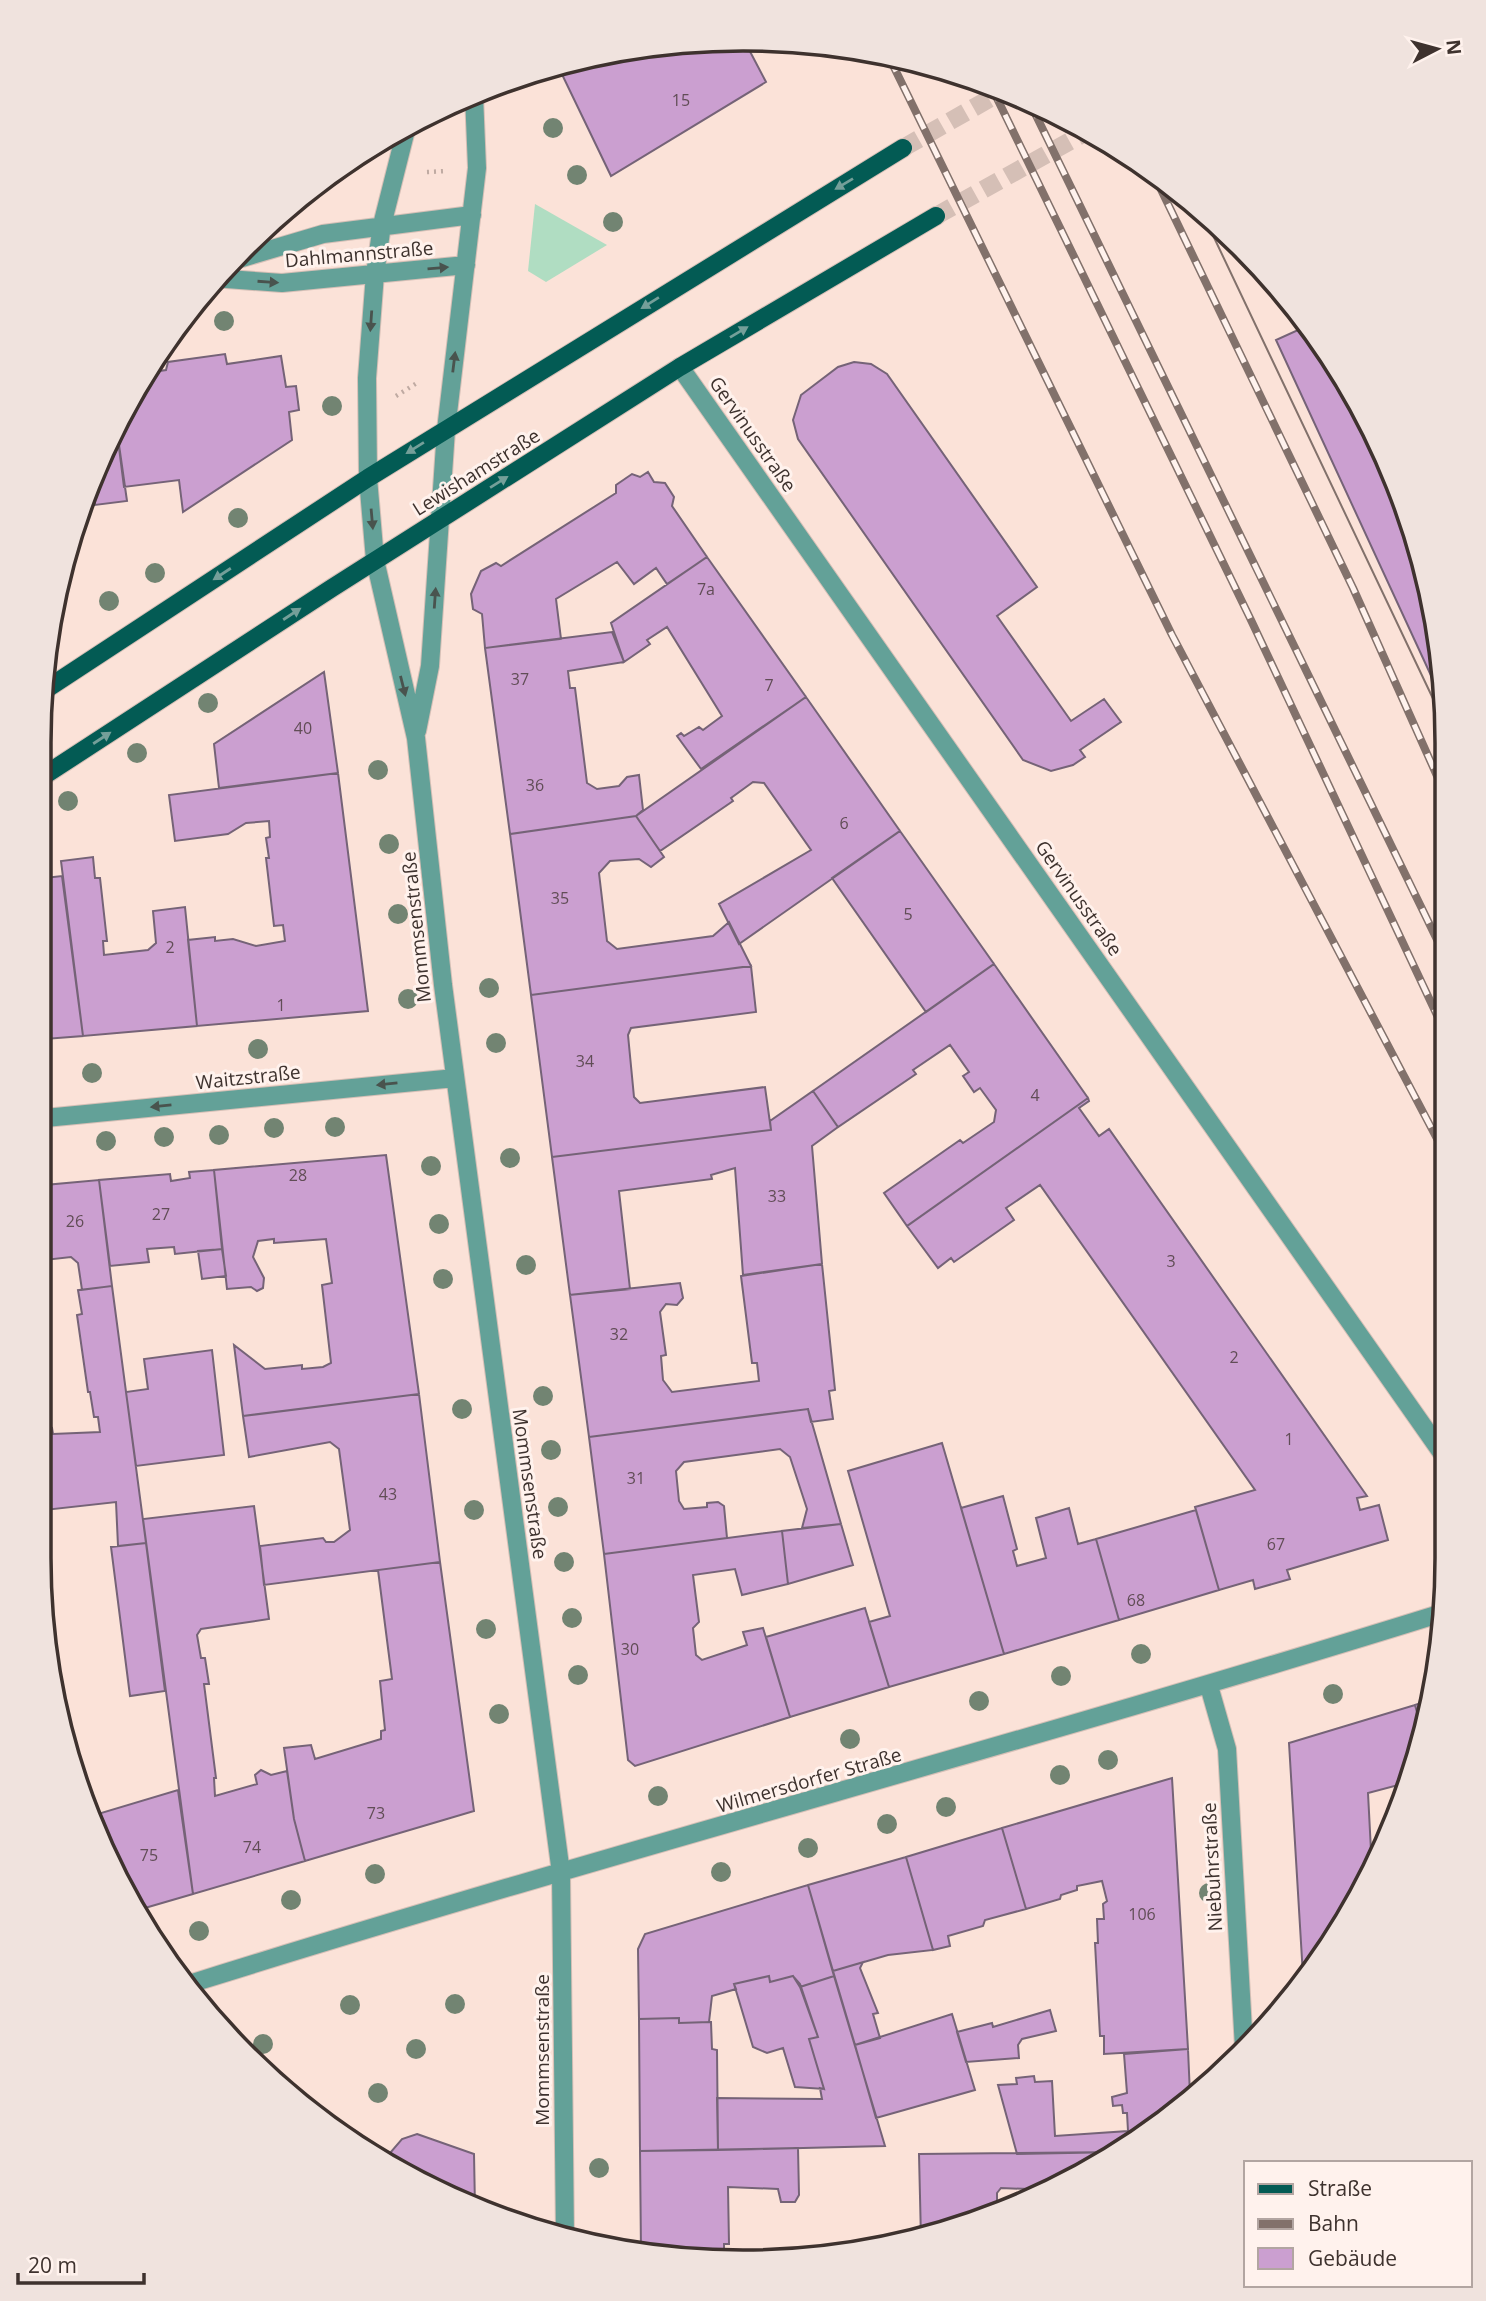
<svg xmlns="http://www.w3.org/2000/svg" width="1486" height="2301" viewBox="0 0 1486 2301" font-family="'Open Sans',sans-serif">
<rect width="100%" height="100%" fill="#fbe2d8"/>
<!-- grass -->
<path fill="#b0ddc2" d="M535,204L607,245L546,282L528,271Z"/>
<!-- building -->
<path fill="#cb9fd0" stroke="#756377" stroke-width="2" d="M697,40L745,42L766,82L611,176L557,64L661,46L665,54Z
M1309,325L1375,432L1424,561L1446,708L1276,340Z
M225,354L227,364L281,356L286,387L296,386L299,410L289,412L292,440L183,512L179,480L124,487L116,424L146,373L166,370L168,362Z
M854,362L871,364L887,374L1037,587L997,616L1071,721L1104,699L1121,722L1080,750L1085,757L1073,765L1051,771L1023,760L798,439L793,420L801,395L838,367Z
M116,424L127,501L95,505L91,477Z
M648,472L654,482L665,483L674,497L672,506L707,557L667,584L656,568L634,584L617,562L556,599L561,639L485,648L482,614L473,609L471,594L481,571L496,563L501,566L616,493V485L632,474L640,477Z
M707,557L806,697L701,769L677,736L681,733L684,736L699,727L703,730L722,716L667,627L647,640L650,644L624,662L611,623Z
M612,632L624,662L568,671L570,688H575L587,783L597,789L619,786L627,777L639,775L643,810L636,816L510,834L485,648Z
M324,672L338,773L219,788L214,744Z
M806,697L900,831L739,944L719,904L811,850L764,783L753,782L731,798L733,801L660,851L636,816Z
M338,773L368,1011L197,1026L188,940L215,937V941L233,939L256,946L285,941L283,925L274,926L266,858H269L266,838L270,837L269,821L246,823L228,834L175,841L169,795Z
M636,816L664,857L651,867L639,859L610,861L599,873L607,941L617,949L713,936L729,922L751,966L531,995L510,834Z
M900,831L994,964L926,1012L832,878Z
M93,857L95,878H100L107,941H103L104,955L148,950L156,943L153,911L185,907L197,1026L83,1036L61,861Z
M62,876L83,1036L45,1039V878Z
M994,964L1088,1098L907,1226L884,1193L960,1140L963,1143L994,1122L996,1110L980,1088L974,1092L963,1076L969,1072L950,1045L913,1070L916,1074L838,1127L813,1091Z
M751,966L756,1012L631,1028L628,1035L634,1097L640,1103L765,1087L771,1130L552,1157L531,995Z
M813,1091L838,1127L812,1146L822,1264L743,1275L735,1168L711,1175L712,1179L619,1191L630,1289L570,1295L552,1157L771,1130L770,1121Z
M1088,1098L1089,1101L1079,1108L1099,1136L1109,1129L1367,1496L1357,1498L1360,1510L1379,1505L1388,1540L1287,1570L1290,1579L1255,1589L1253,1580L1219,1590L1195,1507L1255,1490L1040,1185L1006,1208L1014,1220L954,1262L951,1258L938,1268L907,1226Z
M386,1155L419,1394L243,1416L234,1345L265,1369L302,1365V1369L323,1367L331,1363L322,1285L332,1283L326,1239L274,1243V1239L258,1241L253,1257L264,1278L263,1288L257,1291L251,1287L227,1289L214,1170Z
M214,1170L222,1249L175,1254L174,1247L147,1249L149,1262L110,1266L99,1180L170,1174L171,1181L190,1178L189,1172Z
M99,1180L112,1286L82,1290L78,1263L71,1257L45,1260V1185Z
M222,1249L226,1276L202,1279L198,1251Z
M822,1264L835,1390L829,1391L833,1419L811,1422L808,1409L589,1437L570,1295L680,1283L683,1298L677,1305L666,1304L660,1312L666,1355L661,1356L663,1380L672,1392L759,1381L757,1363H752L741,1276Z
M112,1286L146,1543L118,1546L116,1502L45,1510V1429L52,1428L53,1434L100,1432L98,1417H94L90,1392H88L77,1315L82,1314L78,1290Z
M212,1350L224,1455L136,1466L126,1392L148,1389L144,1359Z
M419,1394L440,1562L264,1585L260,1546L323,1538L326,1542H334L350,1530L339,1449L330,1442L249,1457L243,1416Z
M808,1409L841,1524L802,1528L807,1509L790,1457L780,1449L684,1462L676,1471L679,1501L684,1509L707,1507V1503L718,1502L724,1506L727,1538L604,1554L589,1437Z
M942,1443L1004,1654L889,1687L869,1622L890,1616L848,1471Z
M1003,1496L1017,1549L1013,1551L1017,1566L1046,1558L1036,1518L1069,1508L1078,1544L1096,1539L1119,1620L1004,1654L961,1508Z
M254,1506L269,1619L201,1629L197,1635L201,1658H205L209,1684H204L216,1778H214L215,1796L257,1784L255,1775L261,1770L271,1775L287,1771L294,1819L305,1861L193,1894L143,1519Z
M1196,1510L1219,1590L1119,1620L1096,1539Z
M841,1524L853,1565L788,1584L782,1531Z
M782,1531L788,1584L742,1595L735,1569L693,1575L699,1622L693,1628L696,1655L702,1660L747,1645L743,1632L763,1628L790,1717L635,1766L628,1760L604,1554Z
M146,1543L165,1691L130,1696L111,1547Z
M440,1562L474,1811L305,1861L294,1819L284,1748L311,1745L315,1759L381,1739V1731L385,1730L380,1681L392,1679L378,1570Z
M865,1608L889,1687L790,1717L766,1637Z
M1428,1701L1421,1727L1415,1705Z
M1415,1705L1421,1727L1406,1783L1368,1793L1372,1870L1329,1949L1308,1976H1303L1289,1743Z
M1172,1778L1188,2049L1104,2054V2036H1100L1095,1943H1098L1097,1919H1104L1103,1904L1107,1901L1102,1881L1077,1886V1890L1061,1895L1060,1899L1026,1909L1002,1828Z
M178,1790L193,1894L138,1910L91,1816Z
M1002,1828L1026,1909L985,1920L983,1926L948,1936L950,1946L933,1950L906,1857Z
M906,1857L933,1950L888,1955L833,1971L808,1885Z
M808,1885L834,1976L800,1987L793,1976L770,1982L769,1976L734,1984L736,1989L712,1996L709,2022L679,2023V2018L639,2019L638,1949L645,1934Z
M863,1962L860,1968L878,2013L873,2014L880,2038L855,2045L833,1971Z
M769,1976L770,1982L793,1976L800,1984L818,2037L809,2039L824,2089L795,2087L783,2048L767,2053L753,2047L734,1984Z
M834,1976L885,2146L718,2150L717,2098L822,2099L820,2088L824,2089L809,2039L818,2037L800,1987Z
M1050,2010L1056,2031L1022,2039L1018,2045L1019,2058L966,2062L957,2032L992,2023L993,2027Z
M952,2014L975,2090L876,2118L855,2045Z
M679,2018V2023L711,2022L712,2049L717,2050L718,2150L640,2151L639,2019Z
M1188,2049L1190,2095L1134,2144L1120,2152L1017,2154L998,2085L1017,2084L1016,2078L1034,2076L1035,2082L1052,2081L1055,2136L1128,2131L1127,2113H1123L1122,2105L1113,2106L1112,2097L1127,2093L1124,2054Z
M417,2134L474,2154L475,2208L431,2190L384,2160L402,2139Z
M798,2148L799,2195L795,2202H781L778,2189L728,2187L729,2244H724V2261L641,2252L640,2151Z
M1120,2152L1054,2190L1001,2188L997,2193V2211L921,2239L919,2154Z"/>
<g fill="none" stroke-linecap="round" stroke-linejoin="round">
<!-- major-tunnel -->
<path stroke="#d5bfb6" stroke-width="18" stroke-dasharray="18 9" stroke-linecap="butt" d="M903,148L1003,91
M936,216L1090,130"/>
<defs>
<path id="minor" d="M407,126L382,225L375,274L367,378L368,478L375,560L416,738L443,985L561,1873L565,2238
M232,261L323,234L472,215
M213,278L282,283L466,265
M680,367L1442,1453
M417,731L430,666L446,430L477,168L474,95
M45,1118L455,1078
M1209,1686L1227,1749L1244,2048
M186,1985C603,1854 1025,1743 1442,1613"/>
<path id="major" d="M45,690L368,478L903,148
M45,775L332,588L680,367L936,216"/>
</defs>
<!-- minor casing -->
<use href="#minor" stroke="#d5bfb6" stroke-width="20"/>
<!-- major casing -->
<use href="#major" stroke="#d5bfb6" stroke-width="20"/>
<!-- path -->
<path stroke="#bfaaa2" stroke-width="4.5" stroke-dasharray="2 5" stroke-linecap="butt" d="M427,172L446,171
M396,396L417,383"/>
<!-- minor -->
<use href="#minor" stroke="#63a198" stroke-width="18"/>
<!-- major -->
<use href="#major" stroke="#035b54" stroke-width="18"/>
<!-- tram -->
<path stroke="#82716b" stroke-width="2" d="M1200,208L1446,726"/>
<defs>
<path id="rail" d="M889,57L1172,635L1444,1152
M991,86L1250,618L1444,1030
M1030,103L1445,956
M1154,175L1353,588L1446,796"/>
</defs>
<!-- rail casing -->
<use href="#rail" stroke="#82716b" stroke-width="8"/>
<!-- rail -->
<use href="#rail" stroke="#fff2ed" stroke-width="5" stroke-dasharray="16" stroke-linecap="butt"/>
</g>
<!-- trees -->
<g fill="#728472">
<circle cx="553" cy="128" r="10"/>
<circle cx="577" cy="175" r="10"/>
<circle cx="613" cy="222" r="10"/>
<circle cx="224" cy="321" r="10"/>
<circle cx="332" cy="406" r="10"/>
<circle cx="238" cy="518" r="10"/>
<circle cx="155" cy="573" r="10"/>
<circle cx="109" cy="601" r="10"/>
<circle cx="208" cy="703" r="10"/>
<circle cx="137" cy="753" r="10"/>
<circle cx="378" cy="770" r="10"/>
<circle cx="68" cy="801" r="10"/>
<circle cx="389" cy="844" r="10"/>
<circle cx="398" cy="914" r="10"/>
<circle cx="489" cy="988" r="10"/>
<circle cx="408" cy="999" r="10"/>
<circle cx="496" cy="1043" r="10"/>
<circle cx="258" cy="1049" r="10"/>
<circle cx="92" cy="1073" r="10"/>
<circle cx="335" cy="1127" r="10"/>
<circle cx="274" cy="1128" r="10"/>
<circle cx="219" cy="1135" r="10"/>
<circle cx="164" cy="1137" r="10"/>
<circle cx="106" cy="1141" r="10"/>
<circle cx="510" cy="1158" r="10"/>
<circle cx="431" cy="1166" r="10"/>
<circle cx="439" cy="1224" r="10"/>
<circle cx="526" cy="1265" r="10"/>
<circle cx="443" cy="1279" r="10"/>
<circle cx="543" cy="1396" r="10"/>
<circle cx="462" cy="1409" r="10"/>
<circle cx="551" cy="1450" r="10"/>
<circle cx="558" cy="1507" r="10"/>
<circle cx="474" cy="1510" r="10"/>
<circle cx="564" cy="1562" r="10"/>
<circle cx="572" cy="1618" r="10"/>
<circle cx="486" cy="1629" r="10"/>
<circle cx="1141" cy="1654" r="10"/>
<circle cx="578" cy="1675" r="10"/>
<circle cx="1061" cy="1676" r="10"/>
<circle cx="1333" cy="1694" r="10"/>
<circle cx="979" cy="1701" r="10"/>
<circle cx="499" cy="1714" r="10"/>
<circle cx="850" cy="1739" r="10"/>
<circle cx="1108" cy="1760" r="10"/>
<circle cx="1060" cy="1775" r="10"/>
<circle cx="658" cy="1796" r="10"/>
<circle cx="946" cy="1807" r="10"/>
<circle cx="887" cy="1824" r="10"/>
<circle cx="808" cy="1848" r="10"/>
<circle cx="721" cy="1872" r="10"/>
<circle cx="375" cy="1874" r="10"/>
<circle cx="1209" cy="1893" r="10"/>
<circle cx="291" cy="1900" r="10"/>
<circle cx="199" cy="1931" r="10"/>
<circle cx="455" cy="2004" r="10"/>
<circle cx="350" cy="2005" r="10"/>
<circle cx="263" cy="2044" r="10"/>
<circle cx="416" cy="2049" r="10"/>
<circle cx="378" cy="2093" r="10"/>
<circle cx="599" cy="2168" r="10"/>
</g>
<!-- one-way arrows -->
<defs><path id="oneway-solid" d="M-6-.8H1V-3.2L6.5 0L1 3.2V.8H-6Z" transform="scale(1.75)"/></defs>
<g fill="#749f99">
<use href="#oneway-solid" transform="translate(844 184) rotate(149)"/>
<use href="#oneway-solid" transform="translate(650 303) rotate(148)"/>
<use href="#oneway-solid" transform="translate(739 332) rotate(-31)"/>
<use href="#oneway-solid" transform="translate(415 448) rotate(148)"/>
<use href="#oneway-solid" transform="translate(499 482) rotate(-32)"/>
<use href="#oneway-solid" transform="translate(222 574) rotate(147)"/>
<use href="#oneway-solid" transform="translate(292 614) rotate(-33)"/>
<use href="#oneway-solid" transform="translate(102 738) rotate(-33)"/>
</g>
<g fill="#49534e">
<use href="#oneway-solid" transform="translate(438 268) rotate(-5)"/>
<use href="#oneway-solid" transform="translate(268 282) rotate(4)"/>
<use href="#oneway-solid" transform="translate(371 321) rotate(94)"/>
<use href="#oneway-solid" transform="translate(454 362) rotate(-83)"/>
<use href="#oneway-solid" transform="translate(372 519) rotate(85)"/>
<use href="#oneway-solid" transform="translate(435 598) rotate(-86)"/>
<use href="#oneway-solid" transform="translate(403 686) rotate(76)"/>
<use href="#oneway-solid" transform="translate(387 1084) rotate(174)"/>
<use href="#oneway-solid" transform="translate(161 1106) rotate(174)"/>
</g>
<g text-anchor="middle" stroke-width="6" stroke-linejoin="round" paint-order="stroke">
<!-- number labels -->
<g font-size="16" fill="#614d56">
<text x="681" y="106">15</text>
<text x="706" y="595">7a</text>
<text x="520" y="685">37</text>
<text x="769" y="691">7</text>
<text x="303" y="734">40</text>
<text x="535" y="791">36</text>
<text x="844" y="829">6</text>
<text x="560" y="904">35</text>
<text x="908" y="920">5</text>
<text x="170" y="953">2</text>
<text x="281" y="1011">1</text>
<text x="585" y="1067">34</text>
<text x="1035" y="1101">4</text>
<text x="298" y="1181">28</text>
<text x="777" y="1202">33</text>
<text x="161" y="1220">27</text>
<text x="75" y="1227">26</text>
<text x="1171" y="1267">3</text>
<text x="619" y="1340">32</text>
<text x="1234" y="1363">2</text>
<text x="1289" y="1445">1</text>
<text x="636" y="1484">31</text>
<text x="388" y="1500">43</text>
<text x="1276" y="1550">67</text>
<text x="1136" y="1606">68</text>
<text x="630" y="1655">30</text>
<text x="376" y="1819">73</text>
<text x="252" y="1853">74</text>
<text x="149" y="1861">75</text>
<text x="1142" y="1920">106</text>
</g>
<!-- street labels -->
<g font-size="19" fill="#3e322e" stroke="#fff2ed">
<text transform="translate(359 254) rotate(-5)" y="7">Dahlmannstraße</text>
<text transform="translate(753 434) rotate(55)" y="7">Gervinusstraße</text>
<text transform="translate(476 472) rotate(-32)" y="7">Lewishamstraße</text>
<text transform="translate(1079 898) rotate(55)" y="7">Gervinusstraße</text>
<text transform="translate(416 927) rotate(-96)" y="7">Mommsenstraße</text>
<text transform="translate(248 1077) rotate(-6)" y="7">Waitzstraße</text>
<text transform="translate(530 1484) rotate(82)" y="7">Mommsenstraße</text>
<text transform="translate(809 1780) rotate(-16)" y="7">Wilmersdorfer Straße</text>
<text transform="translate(1212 1867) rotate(-93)" y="7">Niebuhrstraße</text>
<text transform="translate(542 2050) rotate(-90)" y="7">Mommsenstraße</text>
</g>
</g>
<!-- crop -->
<path d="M0 0H1486V2301H0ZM743 51H743A692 692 0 0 1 1435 743V1558A692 692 0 0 1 743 2250H743A692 692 0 0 1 51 1558V743A692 692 0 0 1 743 51Z" fill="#f0e3de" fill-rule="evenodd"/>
<path fill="none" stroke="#3e322e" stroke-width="3.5" d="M743 51H743A692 692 0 0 1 1435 743V1558A692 692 0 0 1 743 2250H743A692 692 0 0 1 51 1558V743A692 692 0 0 1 743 51Z"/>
<!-- legend -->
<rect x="1244" y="2161" width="228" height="126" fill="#fff2ed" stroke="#b2a5a1" stroke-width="2"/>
<rect x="1258" y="2184" width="35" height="10" fill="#035b54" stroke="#b2a5a1" stroke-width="2"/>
<text x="1308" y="2196" font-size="21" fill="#3e322e">Straße</text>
<rect x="1258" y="2219" width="35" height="10" fill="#82716b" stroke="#b2a5a1" stroke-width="2"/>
<text x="1308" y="2231" font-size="21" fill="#3e322e">Bahn</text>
<rect x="1258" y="2248" width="35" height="21" fill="#cb9fd0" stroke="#b2a5a1" stroke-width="2"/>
<text x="1308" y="2266" font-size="21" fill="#3e322e">Gebäude</text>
<!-- north arrow -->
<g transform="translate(1437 49) rotate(84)" stroke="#fff2ed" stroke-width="5" paint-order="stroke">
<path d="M0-5L12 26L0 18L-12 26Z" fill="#3e322e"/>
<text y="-10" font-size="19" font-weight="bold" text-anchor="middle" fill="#3e322e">N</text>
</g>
<!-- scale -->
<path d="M18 2273v10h126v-10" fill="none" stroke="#3e322e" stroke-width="3.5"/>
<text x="28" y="2273" font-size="21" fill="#3e322e" stroke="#fff2ed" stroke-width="5" paint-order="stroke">20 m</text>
</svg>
